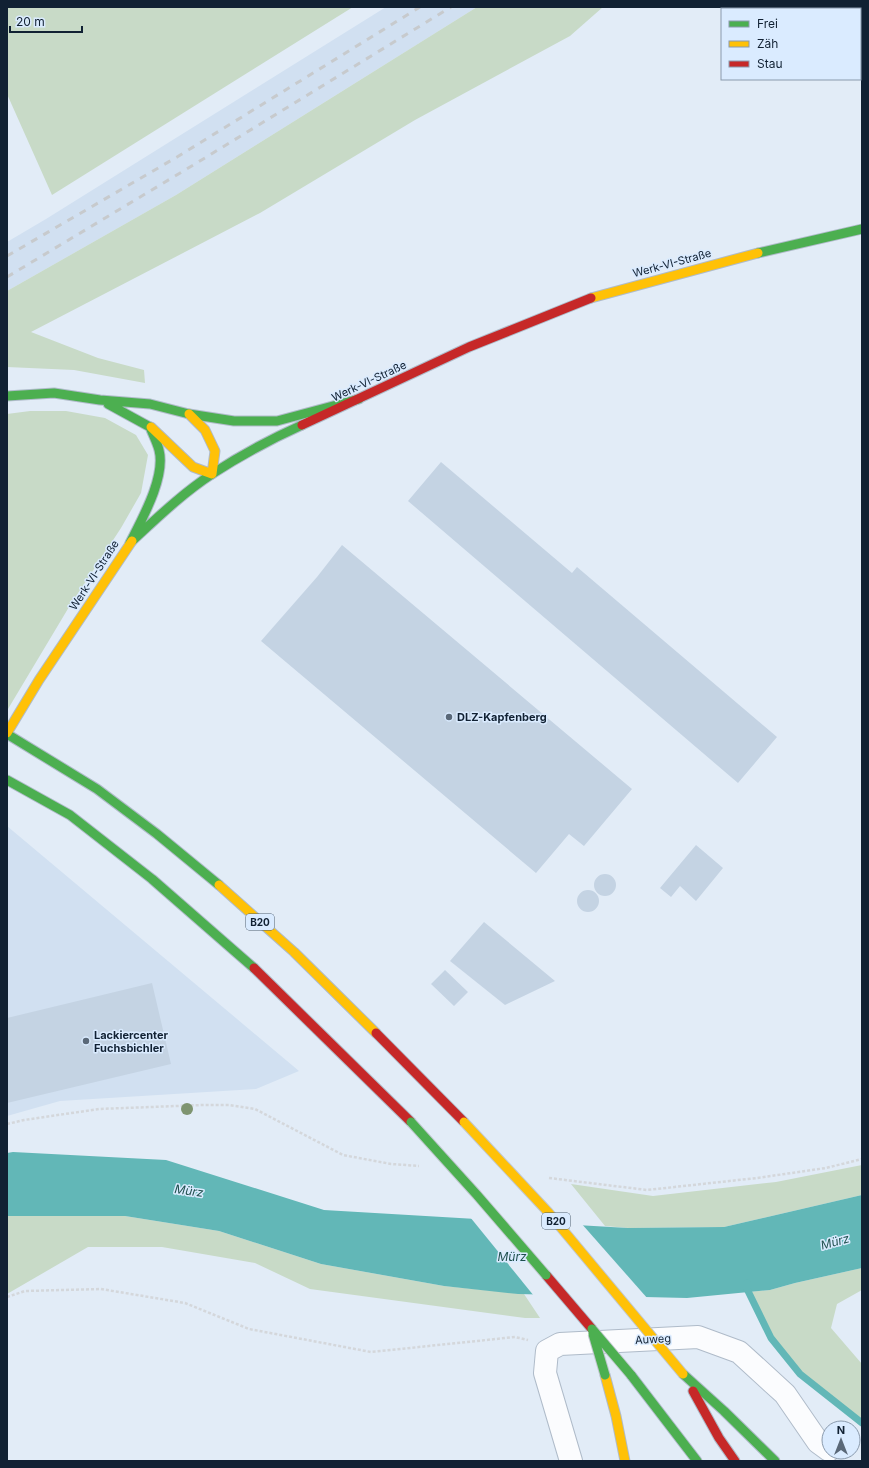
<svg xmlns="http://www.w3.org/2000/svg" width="869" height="1468" viewBox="0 0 869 1468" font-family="Inter,sans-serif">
<rect width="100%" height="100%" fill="#e2ecf7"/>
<!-- built -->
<path fill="#d1e0f1" d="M386,7H477L176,195L7,291V242L46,219Z
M7,826L299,1071L256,1089L60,1101L7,1116Z"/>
<!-- green -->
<path fill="#c8dac7" d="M7,7H353L52,195L7,94Z
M477,7H603L570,36L415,120L260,213L31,332L98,358L144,370L145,383L74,370L7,367V291L176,195Z
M30,411H66L105,418L136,435L148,455L141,493L121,528L69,607L8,709L7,414Z
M862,1165V1195L724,1227L628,1228L605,1226L571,1184L653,1196L776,1182Z
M7,1216H125L219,1231L321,1264L444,1286L524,1294L540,1318H525L310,1289L255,1263L162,1247H88L7,1294Z
M862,1268V1290L837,1304L831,1328L862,1364V1423L800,1374L771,1338L748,1292L770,1290L795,1283Z"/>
<!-- water -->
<path fill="#62b7b7" d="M13,1152L166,1160L324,1210L628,1228L724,1227L862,1195V1268L795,1283L770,1290L687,1298L518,1294L444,1286L321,1264L219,1231L125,1216H7V1153Z"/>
<!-- pier -->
<path fill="#e2ecf7" d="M470,1217L581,1223L648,1299L534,1296Z"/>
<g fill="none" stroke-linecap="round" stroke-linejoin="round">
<!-- stream -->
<path stroke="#62b7b7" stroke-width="7" d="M747,1283V1289L771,1338L800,1374L862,1423"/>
</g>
<!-- building -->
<path fill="#c4d3e3" d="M441,462L572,573L577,567L777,737L738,783L408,501Z
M342,545L632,789L584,846L569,834L536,873L261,641L317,577Z
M696,845L723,868L696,901L680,886L671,897L660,888Z
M594 885a11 11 0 1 1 22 0a11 11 0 1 1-22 0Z
M577 901a11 11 0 1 1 22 0a11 11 0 1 1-22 0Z
M484,922L555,981L505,1005L450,961Z
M445,970L468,992L454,1006L431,984Z
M152,983L171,1064L7,1103V1018Z"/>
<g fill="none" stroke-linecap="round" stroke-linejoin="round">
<defs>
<path id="street" d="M571,1461L545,1373L547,1351L560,1344L698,1337L739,1352L785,1394L818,1442L829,1450"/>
<path id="fast" d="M758,253L862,229
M7,396L54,393L100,400L150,404L189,414L234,421H277L359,399
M108,404L150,427C153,435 157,442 159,450C166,477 142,519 130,543
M132,541C158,517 183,493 212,474C241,455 271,439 302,425
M7,734L97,789L157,834L219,885
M7,780L70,815L152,879L254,968
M683,1374L724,1411L775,1461
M631,1375L697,1461"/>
<path id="slow" d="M591,298L758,253
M151,427L193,467L212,474L215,451L205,430L189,414
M7,733L39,680L132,541
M219,885L294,952L376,1033
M605,1375L616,1416L625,1461"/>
<path id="jam" d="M302,425L469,347L591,298
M254,968L411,1122
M376,1033L464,1122
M546,1275L592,1329
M693,1391L719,1438L735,1461"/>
</defs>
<!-- street casing -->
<use href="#street" stroke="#afbbc9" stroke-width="24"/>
<!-- fast casing -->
<use href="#fast" stroke="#afbbc9" stroke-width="11"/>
<!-- slow casing -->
<use href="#slow" stroke="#afbbc9" stroke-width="11"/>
<!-- jam casing -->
<use href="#jam" stroke="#afbbc9" stroke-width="11"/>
<!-- path -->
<path stroke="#d4d7db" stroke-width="2.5" stroke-dasharray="3 2" stroke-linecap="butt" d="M7,1124L24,1120L99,1109L202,1105H229L255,1109L343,1155L391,1164L419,1166
M549,1178L647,1190L757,1178L826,1168L862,1159
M7,1297L25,1291L101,1289L185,1303L249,1329L371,1352L515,1337L528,1340"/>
<!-- street -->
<use href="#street" stroke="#fbfcfe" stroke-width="22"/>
<!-- fast -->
<use href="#fast" stroke="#4caf50" stroke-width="9"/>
<!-- slow -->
<use href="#slow" stroke="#ffc107" stroke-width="9"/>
<!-- jam -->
<use href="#jam" stroke="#c62828" stroke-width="9"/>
<!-- rail -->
<path stroke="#c7cacd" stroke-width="3" stroke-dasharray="7 7" stroke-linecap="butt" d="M7,256L177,157L420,7
M7,277L195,164L451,7"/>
<defs>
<path id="fast-bridge" d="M411,1122L477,1195L546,1275
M592,1329L631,1375
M593,1334L605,1375"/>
<path id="slow-bridge" d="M464,1122L548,1212L683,1374"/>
</defs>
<!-- fast-bridge casing -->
<use href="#fast-bridge" stroke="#c0c7cf" stroke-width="11" stroke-linecap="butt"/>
<!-- slow-bridge casing -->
<use href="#slow-bridge" stroke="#c0c7cf" stroke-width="11" stroke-linecap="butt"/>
<!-- fast-bridge -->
<use href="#fast-bridge" stroke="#4caf50" stroke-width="9"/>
<!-- slow-bridge -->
<use href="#slow-bridge" stroke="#ffc107" stroke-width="9"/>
</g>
<!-- trees -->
<circle fill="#7e9470" cx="187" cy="1109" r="6"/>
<!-- markers -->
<g fill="#5a6878" stroke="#daebff" stroke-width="1.5">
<circle cx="449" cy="717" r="4"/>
<circle cx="86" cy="1041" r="4"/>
</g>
<g text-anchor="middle" stroke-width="3" stroke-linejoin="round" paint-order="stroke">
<!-- shield labels -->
<g fill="#daebff" stroke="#4d5e70" stroke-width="1">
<rect x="246" y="914" width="28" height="16" rx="3"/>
<rect x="542" y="1213" width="28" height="16" rx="3"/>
</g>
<g font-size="10" font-weight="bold" fill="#112133">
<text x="260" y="926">B20</text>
<text x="556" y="1225">B20</text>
</g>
<!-- street labels -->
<g font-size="11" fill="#112133" stroke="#daebff">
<text transform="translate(672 263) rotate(-15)" y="4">Werk-VI-Straße</text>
<text transform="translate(369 381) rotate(-25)" y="4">Werk-VI-Straße</text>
<text transform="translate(94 575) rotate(-57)" y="4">Werk-VI-Straße</text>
<text transform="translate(653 1339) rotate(-3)" y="4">Auweg</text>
</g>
<!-- poi labels -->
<g font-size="11" font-weight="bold" fill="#112133" stroke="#daebff" text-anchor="start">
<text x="457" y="721">DLZ-Kapfenberg</text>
<text x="94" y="1039">Lackiercenter<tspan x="94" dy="13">Fuchsbichler</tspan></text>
</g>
<!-- water labels -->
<g font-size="12" font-style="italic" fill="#1f4f4d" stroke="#daebff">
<text transform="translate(189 1191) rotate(8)" y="4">Mürz</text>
<text transform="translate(835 1242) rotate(-15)" y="4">Mürz</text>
<text x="512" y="1261">Mürz</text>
</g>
</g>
<!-- border -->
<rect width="869" height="1468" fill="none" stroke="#112133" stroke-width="16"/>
<!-- legend -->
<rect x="721" y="8" width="140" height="72" fill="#daebff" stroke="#8a9aad"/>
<rect x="729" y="21" width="20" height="6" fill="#4caf50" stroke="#8a9aad"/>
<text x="757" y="28" font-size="12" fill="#112133">Frei</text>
<rect x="729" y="41" width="20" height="6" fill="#ffc107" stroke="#8a9aad"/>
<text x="757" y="48" font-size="12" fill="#112133">Zäh</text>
<rect x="729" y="61" width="20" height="6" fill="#c62828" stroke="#8a9aad"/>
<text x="757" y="68" font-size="12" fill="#112133">Stau</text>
<!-- north arrow -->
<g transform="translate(841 1440)"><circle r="19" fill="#daebff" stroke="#8a9aad"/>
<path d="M0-3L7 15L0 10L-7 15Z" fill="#5a6878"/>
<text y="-6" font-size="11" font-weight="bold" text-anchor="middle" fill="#112133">N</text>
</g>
<!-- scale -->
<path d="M10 26v6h72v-6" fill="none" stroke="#112133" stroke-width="2"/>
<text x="16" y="26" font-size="12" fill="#112133" stroke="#daebff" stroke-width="3" paint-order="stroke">20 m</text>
</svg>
